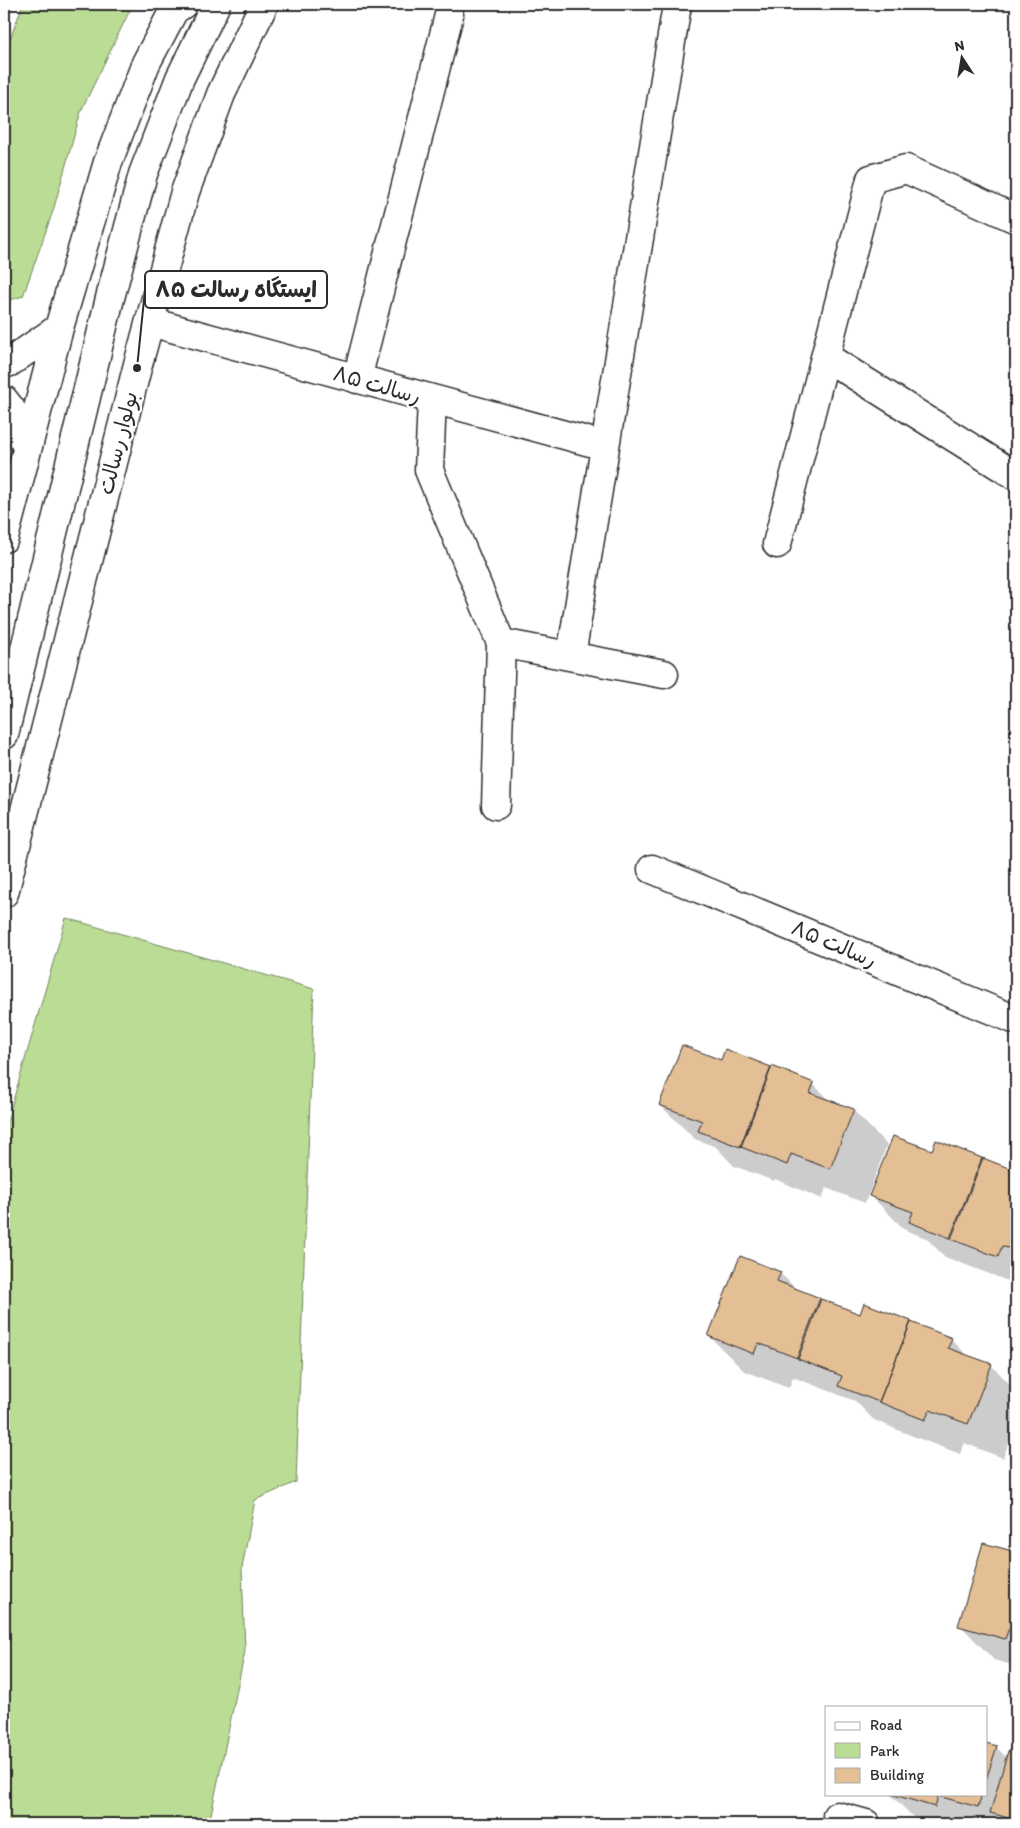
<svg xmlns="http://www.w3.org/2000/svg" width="1020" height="1828" viewBox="0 0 1020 1828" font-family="Itim,'Playpen Sans Arabic',sans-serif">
<rect width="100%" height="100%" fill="#fff"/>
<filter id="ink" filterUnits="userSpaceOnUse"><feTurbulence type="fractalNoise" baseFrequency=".02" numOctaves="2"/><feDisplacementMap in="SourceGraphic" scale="10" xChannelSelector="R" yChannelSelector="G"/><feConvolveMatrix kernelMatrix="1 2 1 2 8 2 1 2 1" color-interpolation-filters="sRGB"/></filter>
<g filter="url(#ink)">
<!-- green -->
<path fill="#bbdc95" stroke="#738460" d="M23,4H127L131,8L81,111L53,211L23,296L4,302V55Z
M66,918L314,989L296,1482L255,1500L242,1568L245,1651L209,1824H4V1132Z"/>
<!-- shadow -->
<path fill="#0003" d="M726,1051L813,1084L832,1102L853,1110L887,1145L865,1203L826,1188L822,1199L775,1179L774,1181L734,1166L716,1147L695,1139L660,1105L722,1062Z
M932,1152L981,1159L984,1161L1016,1172V1284L945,1257L926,1238L905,1230L871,1196Z
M780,1273L798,1291L822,1301L861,1315L865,1305L951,1339L969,1357L991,1365L1016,1390V1424L1003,1458L964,1443L960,1454L915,1437L874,1420L855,1401L793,1377L789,1388L744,1371L709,1336Z
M983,1544L1016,1554V1666L994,1660L960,1625Z
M986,1744L996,1747L1007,1758L1009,1752L1016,1754V1824H920L890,1794H986Z"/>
<!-- building -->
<path fill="#e4be95" stroke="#2b2b2b" d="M682,1045L721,1060L725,1049L771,1067L740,1147L698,1131L702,1121L659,1105Z
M772,1066L814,1083L810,1093L854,1109L830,1169L791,1154L787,1165L741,1147Z
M893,1136L932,1150L936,1140L982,1158L950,1238L909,1222L913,1212L869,1196Z
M983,1158L1016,1171V1251L1002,1246L998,1257L951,1239Z
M740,1256L781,1272L777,1281L820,1298L797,1358L758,1343L754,1354L708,1336Z
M821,1299L860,1314L864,1303L911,1321L879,1402L838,1386L842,1376L798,1359Z
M911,1322L952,1338L948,1348L992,1364L968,1424L930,1410L925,1420L879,1402Z
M983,1543L1016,1552V1630L1009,1628L1005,1639L958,1626Z
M986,1743L997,1746L986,1780Z
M1008,1751L1016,1753V1820L990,1813Z
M891,1794H982L978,1807L938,1796L935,1807Z"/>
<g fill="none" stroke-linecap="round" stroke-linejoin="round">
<defs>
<path id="minor" d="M150,322L605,446
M826,357L1016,476
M4,364L10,362L59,328
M357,379L449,15
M4,400L11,409L27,448
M432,400L429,470L501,643L496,805
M4,538L59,328L108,162L146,63L174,10L183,4
M777,544L871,179L906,169L1016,219
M501,643L664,674
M571,656L677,5
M652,869L1016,1020
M837,1816L866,1824"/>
<path id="major" d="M4,735L110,298L143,174L180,78L216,4
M4,893L137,368L185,192L221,94L264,4"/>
</defs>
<!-- minor casing -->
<use href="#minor" stroke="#2b2b2b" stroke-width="31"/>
<!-- major casing -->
<use href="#major" stroke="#2b2b2b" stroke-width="31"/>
<!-- minor -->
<use href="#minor" stroke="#fff" stroke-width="28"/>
<!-- major -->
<use href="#major" stroke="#fff" stroke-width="28"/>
</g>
</g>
<g text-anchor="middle" stroke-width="4.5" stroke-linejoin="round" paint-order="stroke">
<!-- street labels -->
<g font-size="21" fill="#2b2b2b" stroke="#fff">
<text transform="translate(377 385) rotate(16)" y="7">رسالت ۸۵</text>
<text transform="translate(118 443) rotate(-76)" y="7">بولوار رسالت</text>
<text transform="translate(834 944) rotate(23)" y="7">رسالت ۸۵</text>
</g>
</g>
<!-- callouts -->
<path fill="none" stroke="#2b2b2b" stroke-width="2" d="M137 368L145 290"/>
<circle fill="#2b2b2b" stroke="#fff" stroke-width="2" cx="137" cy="368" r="5"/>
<rect fill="#fff" stroke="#2b2b2b" stroke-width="2" x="145" y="271" width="182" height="37" rx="5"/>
<g font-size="22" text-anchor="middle" font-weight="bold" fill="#2b2b2b">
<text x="236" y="297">ایستگاه رسالت ۸۵</text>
</g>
<!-- margin -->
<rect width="1020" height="1828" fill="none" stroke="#fff" stroke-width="20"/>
<rect x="10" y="10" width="1000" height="1808" fill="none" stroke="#2b2b2b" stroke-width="2" filter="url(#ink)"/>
<!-- legend -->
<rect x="825" y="1706" width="162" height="90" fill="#ffffff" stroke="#aaaaaa"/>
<rect x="835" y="1722" width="25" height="8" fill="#ffffff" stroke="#aaaaaa"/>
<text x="870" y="1730" font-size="15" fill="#2b2b2b">Road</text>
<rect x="835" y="1743" width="25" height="15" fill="#bbdc95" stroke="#aaaaaa"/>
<text x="870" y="1756" font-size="15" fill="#2b2b2b">Park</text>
<rect x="835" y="1768" width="25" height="15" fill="#e4be95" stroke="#aaaaaa"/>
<text x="870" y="1780" font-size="15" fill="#2b2b2b">Building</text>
<!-- north arrow -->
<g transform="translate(962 58) rotate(348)" stroke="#ffffff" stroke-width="4" paint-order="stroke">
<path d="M0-4L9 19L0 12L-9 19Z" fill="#2b2b2b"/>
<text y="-8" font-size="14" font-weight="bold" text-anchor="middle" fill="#2b2b2b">N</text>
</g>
</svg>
